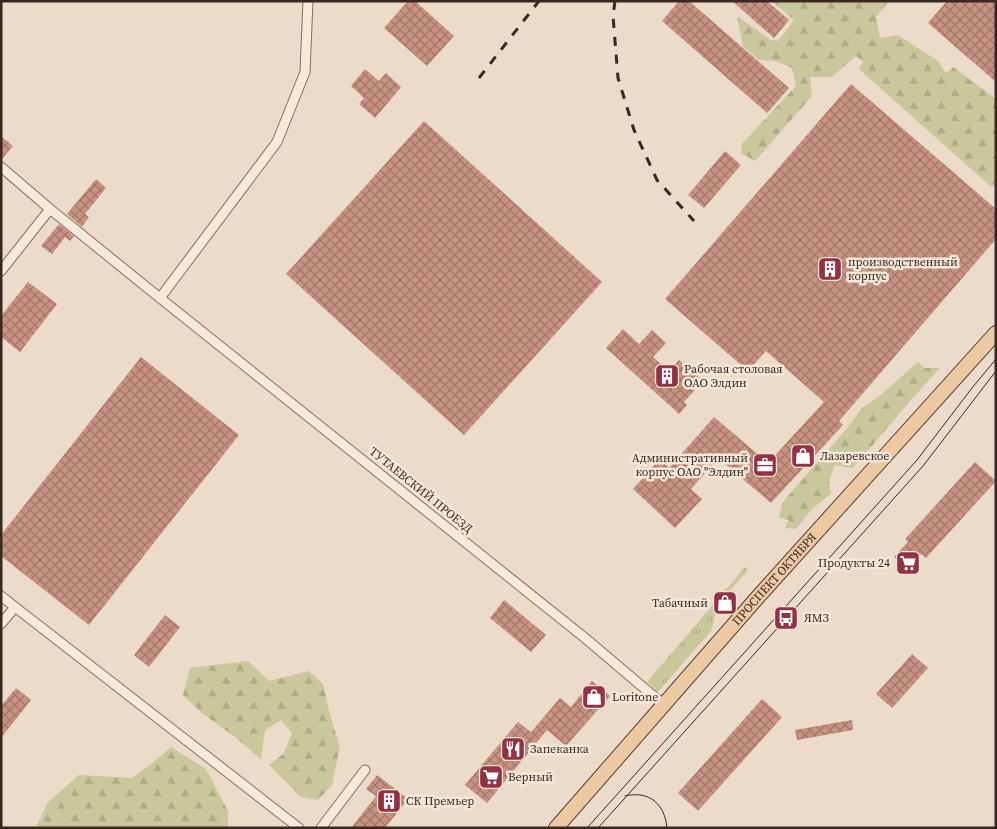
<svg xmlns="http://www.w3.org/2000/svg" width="997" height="829" viewBox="0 0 997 829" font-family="'Source Serif 4',serif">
<defs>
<pattern id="grass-tufts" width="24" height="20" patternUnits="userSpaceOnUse" patternTransform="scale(1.25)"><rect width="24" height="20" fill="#cac79d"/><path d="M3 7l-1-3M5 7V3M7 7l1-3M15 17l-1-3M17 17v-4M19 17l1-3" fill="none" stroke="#aeab87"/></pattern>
<pattern id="forest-firs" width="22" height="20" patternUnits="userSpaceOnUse" patternTransform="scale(1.25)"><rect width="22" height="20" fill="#cac79d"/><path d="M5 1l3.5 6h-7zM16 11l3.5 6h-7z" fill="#aeab87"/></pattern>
<pattern id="building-cross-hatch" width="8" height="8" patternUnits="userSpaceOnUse" patternTransform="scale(1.25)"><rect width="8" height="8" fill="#c89281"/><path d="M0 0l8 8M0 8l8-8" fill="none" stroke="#a37769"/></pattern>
</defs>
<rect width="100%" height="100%" fill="#ecdbc9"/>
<!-- grass -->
<path fill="url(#grass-tufts)" d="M745,567L748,570L718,604L711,631L658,692L647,682Z"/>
<!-- forest -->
<path fill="url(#forest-firs)" d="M772,1H889L876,17L880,38L898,35L938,61L946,73L953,67L996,99V187L990,186L859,69L863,62L856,56L832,77H810L812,96L755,161L741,153L742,144L796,86L792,68L775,61L759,60L743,46L737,16L771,40L778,41L794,20Z
M918,362L924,368H940L911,400L853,468L835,465L829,481L831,494L812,509L796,529L785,528L789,520L779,518L782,503L848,427L862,408L882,394Z
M248,661L269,681L309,671L323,684L330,715L340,747L332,785L318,800L301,797L269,765L284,753L292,733L281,720L265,730L261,759L235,737L202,713L183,695L190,668Z
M171,747L206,769L228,811V828H36L48,802L79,775L132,778L155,761Z"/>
<!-- building -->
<path fill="url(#building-cross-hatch)" d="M408,1H415L454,36L427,66L384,28Z
M679,1H689L789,88L767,113L662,21Z
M732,1H767L789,20L774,38Z
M947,1H996V82L928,23Z
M365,69L379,81L386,73L401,87L375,118L359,104L364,98L351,86Z
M851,84L996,209V239L839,421L843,425L771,503L718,458L691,489L702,499L675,528L633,489L660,459L669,468L714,417L768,463L824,402L766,351L748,371L665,299Z
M424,121L602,282L464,435L286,274Z
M1,136L13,146L1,160Z
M725,151L741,165L704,208L688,195Z
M96,179L106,188L85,214L89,217L82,227L67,214Z
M59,224L74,236L70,241L65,237L52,254L41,246Z
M28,282L57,304L20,352L1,337V316Z
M623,329L639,344L652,330L666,343L653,357L669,371L679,360L703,381L684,402L687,405L679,414L606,348Z
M141,357L239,435L89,625L1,556V535Z
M975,462L996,481L926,558L921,554L907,569L894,557L908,542L905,539Z
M504,600L546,635L531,652L490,618Z
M165,615L180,627L149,667L134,655Z
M912,654L928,668L892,708L876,694Z
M592,681L610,696L566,746L547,730L487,803L465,785L518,722L531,732L560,698L571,707Z
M16,688L31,700L1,738V706Z
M762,699L782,717L698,811L678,793Z
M852,720L853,730L797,740L795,730Z
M377,775L408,799L385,828H351L376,796L366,789Z"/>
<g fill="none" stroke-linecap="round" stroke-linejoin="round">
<defs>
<path id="minor" d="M1,167L50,209L160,298L585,638L664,705
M1,271L50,209
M160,298L277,142L305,72L308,1
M1,596L299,828
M1,624L15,607
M321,828L365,770"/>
<g id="primary">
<path id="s1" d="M556,828L757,598L996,333"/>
</g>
</defs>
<!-- minor casing -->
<use href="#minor" stroke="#876d5e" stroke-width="11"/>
<!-- primary casing -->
<use href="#primary" stroke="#563c32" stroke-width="16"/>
<!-- minor -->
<use href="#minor" stroke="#f7eadb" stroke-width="9"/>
<!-- primary -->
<use href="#primary" stroke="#ecc8a3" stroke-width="14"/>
<!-- tram -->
<path stroke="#392821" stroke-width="1" d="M625,796C649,790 665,804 667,828
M587,828L917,460L972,388L996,359
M598,828L923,466L996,371"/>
<!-- rail -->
<path stroke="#392821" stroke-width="3" stroke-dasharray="9 9" stroke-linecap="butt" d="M615,1L613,16L618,78L634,130L657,180L694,221
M479,78L539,1"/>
</g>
<!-- icons -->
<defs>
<symbol id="building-square" viewBox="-11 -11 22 22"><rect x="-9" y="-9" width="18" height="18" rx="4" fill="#933244" stroke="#f4e7d8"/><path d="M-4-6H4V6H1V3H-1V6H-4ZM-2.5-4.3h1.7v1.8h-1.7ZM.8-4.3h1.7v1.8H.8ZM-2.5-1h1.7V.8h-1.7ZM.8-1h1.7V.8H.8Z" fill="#fff"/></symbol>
<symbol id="shop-square" viewBox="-11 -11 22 22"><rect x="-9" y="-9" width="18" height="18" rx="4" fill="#933244" stroke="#f4e7d8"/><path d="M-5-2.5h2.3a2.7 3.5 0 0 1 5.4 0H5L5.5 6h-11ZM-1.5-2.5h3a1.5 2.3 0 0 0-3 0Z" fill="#fff"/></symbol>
<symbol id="office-square" viewBox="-11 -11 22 22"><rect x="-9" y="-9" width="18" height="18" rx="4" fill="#933244" stroke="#f4e7d8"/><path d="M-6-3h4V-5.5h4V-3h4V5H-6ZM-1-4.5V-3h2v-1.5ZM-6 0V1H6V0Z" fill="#fff"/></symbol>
<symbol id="supermarket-square" viewBox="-11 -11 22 22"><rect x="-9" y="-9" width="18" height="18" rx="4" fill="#933244" stroke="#f4e7d8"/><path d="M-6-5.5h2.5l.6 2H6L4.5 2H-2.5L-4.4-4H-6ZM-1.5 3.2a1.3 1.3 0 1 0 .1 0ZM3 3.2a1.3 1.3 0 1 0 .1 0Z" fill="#fff"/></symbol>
<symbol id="bus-square" viewBox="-11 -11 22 22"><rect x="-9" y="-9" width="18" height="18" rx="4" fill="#933244" stroke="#f4e7d8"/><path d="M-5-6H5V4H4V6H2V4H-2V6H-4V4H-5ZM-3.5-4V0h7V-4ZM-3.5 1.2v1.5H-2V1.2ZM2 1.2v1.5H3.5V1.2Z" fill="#fff"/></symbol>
<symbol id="restaurant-square" viewBox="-11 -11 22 22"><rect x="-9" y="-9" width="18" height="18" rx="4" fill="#933244" stroke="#f4e7d8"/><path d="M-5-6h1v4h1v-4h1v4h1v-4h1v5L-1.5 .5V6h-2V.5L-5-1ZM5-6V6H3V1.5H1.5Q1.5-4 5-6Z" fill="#fff"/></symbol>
</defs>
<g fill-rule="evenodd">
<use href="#building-square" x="816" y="255" width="28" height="28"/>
<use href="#building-square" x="653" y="362" width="28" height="28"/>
<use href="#shop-square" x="789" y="442" width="28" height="28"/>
<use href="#office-square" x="751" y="451" width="28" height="28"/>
<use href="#supermarket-square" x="894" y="549" width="28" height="28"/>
<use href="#shop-square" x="711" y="589" width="28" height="28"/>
<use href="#bus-square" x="772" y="604" width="28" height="28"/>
<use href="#shop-square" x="580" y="683" width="28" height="28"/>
<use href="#restaurant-square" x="499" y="735" width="28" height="28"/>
<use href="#supermarket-square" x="477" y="763" width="28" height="28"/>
<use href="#building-square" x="375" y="787" width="28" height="28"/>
</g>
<g text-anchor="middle" stroke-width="5" stroke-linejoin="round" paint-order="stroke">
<!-- poi labels -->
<g font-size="12" fill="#392821" stroke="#f4e7d8" text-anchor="start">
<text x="848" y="266">производственный<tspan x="848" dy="14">корпус</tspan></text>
<text x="684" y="373">Рабочая столовая<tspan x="684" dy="14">ОАО Элдин</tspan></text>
<text x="820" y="460">Лазаревское</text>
<text x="748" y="462" text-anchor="end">Административный<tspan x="748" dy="14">корпус ОАО "Элдин"</tspan></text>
<text x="890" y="567" text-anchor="end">Продукты 24</text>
<text x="708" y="607" text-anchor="end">Табачный</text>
<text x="804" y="622">ЯМЗ</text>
<text x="612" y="701">Loritone</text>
<text x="530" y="753">Запеканка</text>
<text x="508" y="781">Верный</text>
<text x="406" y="805">СК Премьер</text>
</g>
<!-- street labels -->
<g font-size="12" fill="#392821" stroke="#f4e7d8">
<text transform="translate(421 490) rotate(39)" y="4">ТУТАЕВСКИЙ ПРОЕЗД</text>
<text dy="4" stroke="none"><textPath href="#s1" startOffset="331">ПРОСПЕКТ ОКТЯБРЯ</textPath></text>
</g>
</g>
<!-- border -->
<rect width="997" height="829" fill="none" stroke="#392821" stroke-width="5"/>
</svg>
